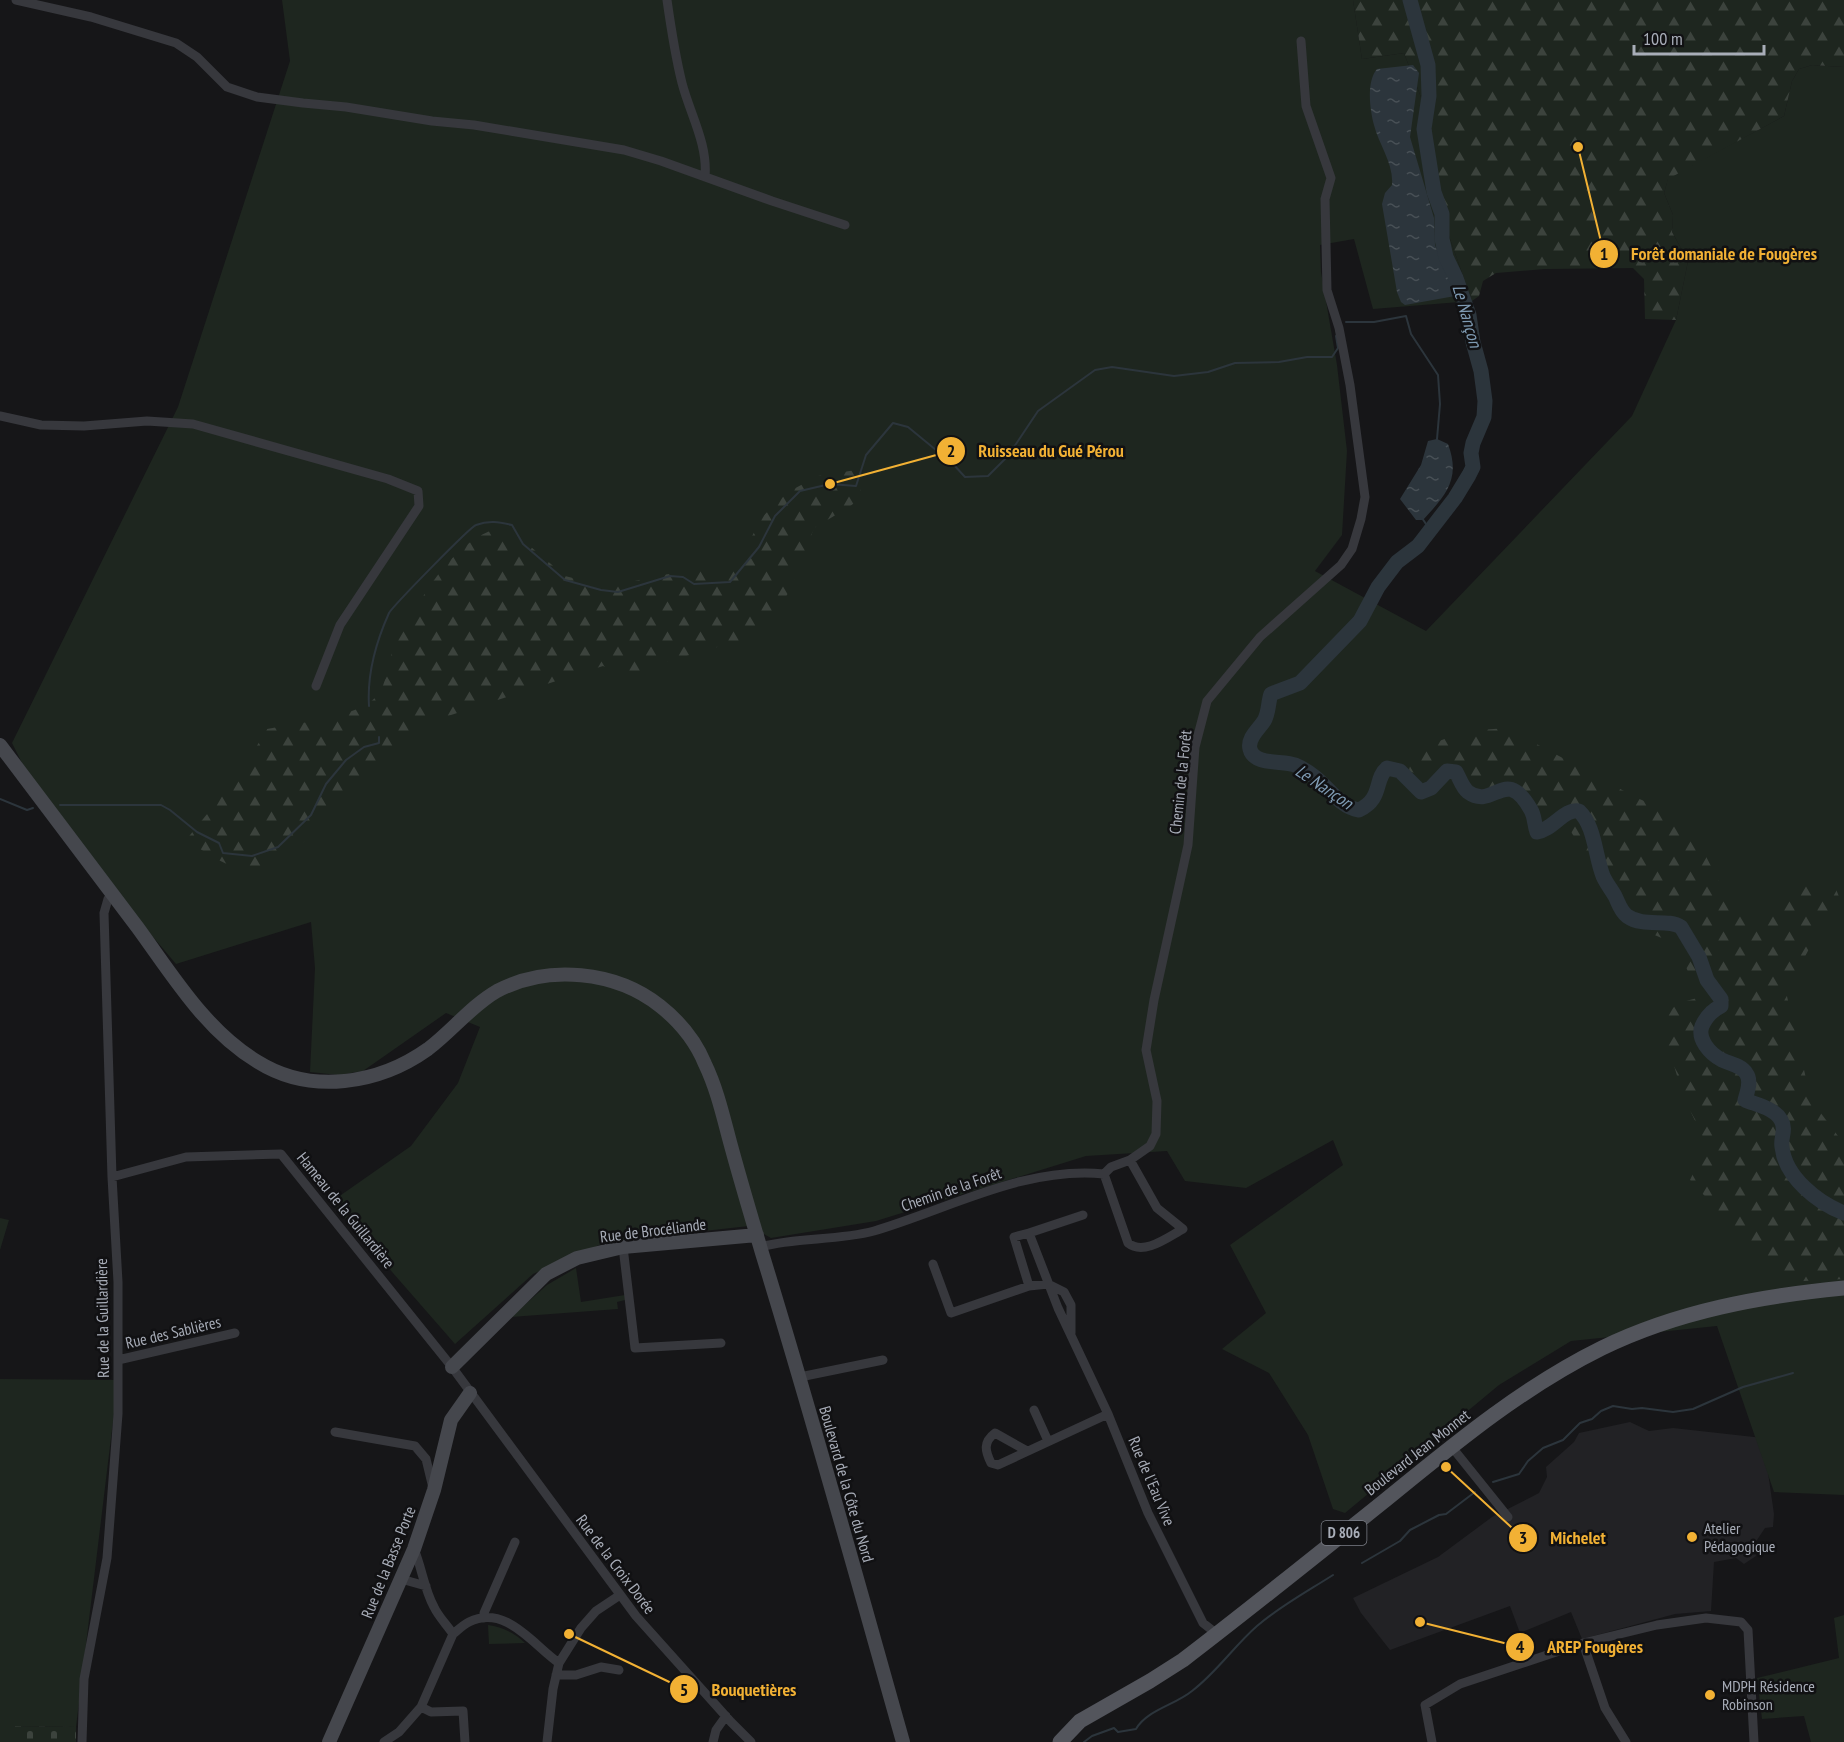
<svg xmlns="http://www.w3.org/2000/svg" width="1844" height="1742" viewBox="0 0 1844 1742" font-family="'PT Sans Narrow',sans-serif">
<defs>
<pattern id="forest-firs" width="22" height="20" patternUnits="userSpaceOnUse" patternTransform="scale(1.5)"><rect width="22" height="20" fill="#1e261f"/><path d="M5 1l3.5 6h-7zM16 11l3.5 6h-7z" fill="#3c433d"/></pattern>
<pattern id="cemetery-stones" width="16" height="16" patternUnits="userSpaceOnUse" patternTransform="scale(1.5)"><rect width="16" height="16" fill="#1e261f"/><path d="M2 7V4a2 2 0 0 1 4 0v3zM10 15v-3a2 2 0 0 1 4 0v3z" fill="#3c433d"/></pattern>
<pattern id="water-ripples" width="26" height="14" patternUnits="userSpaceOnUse" patternTransform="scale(1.5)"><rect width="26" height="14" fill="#2c353c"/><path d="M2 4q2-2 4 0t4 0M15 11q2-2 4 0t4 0" fill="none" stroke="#485056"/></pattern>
</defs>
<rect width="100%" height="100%" fill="#161618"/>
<!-- built -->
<path fill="#222225" d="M1630,1422L1649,1431L1673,1428L1763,1438L1774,1514L1773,1527L1765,1528L1753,1546L1756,1556L1744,1564L1736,1558L1714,1562L1711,1611L1675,1614L1582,1639L1571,1612L1520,1633L1510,1606L1390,1650L1361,1613L1353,1598L1438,1557L1492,1517L1539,1493L1547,1477L1546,1467L1574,1442L1579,1433Z"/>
<!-- green -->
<path fill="#1e261f" d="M282,0H1353L1362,59L1404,53L1424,105L1437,202L1472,301L1373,309L1354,239L1320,245L1321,272L1337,365L1347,451L1342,535L1315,571L1426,631L1632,416L1676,320L1688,261L1672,232L1673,215L1664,193L1668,178L1784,116L1792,81L1799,69L1812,65L1844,67V1495L1774,1492L1717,1326L1571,1341L1499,1385L1345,1513L1333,1509L1308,1435L1269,1373L1222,1349L1266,1313L1230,1245L1343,1165L1333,1140L1246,1188L1185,1181L1167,1151L1086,1156L876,1221L771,1238L749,1226L606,1242L533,1274L455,1344L331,1202L411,1146L458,1083L480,1027L446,1013L363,1071L338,1075L310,1072L315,968L311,922L176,964L46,811L12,743L178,407L290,61Z
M0,1218L9,1220L0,1250Z
M576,1268L581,1302L625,1295V1300L617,1302L618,1309L511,1317L547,1285Z
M0,1379L118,1380L76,1727L11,1726V1742H0Z
M1844,1615V1742H1811L1804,1716L1762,1719L1757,1678L1839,1658L1834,1618Z
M488,1625C502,1627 515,1633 525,1643L489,1644Z"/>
<!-- forest -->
<path fill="url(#forest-firs)" d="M1353,0H1844V67L1812,65L1799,69L1792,81L1784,116L1668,179L1664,193L1673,215L1672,232L1688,261L1676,320L1645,319L1644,279L1633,268L1544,269L1496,273L1483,281L1479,296L1472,301L1437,202L1424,105L1404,53L1362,59Z
M856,470L862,497L849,507L814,528L791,588L776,614L752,637L662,663L642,673L626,677L603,666L423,724C396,743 374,765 351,788C327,814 291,871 251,869C226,869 206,852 186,840L242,771L267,729C296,723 356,718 376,697C386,688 388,663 393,650C396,640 403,631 408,622C429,585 456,541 498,528L524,541L565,576L608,587L661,575L715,569L734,561L747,546L762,517L788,492L818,476Z
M1507,728L1637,798L1671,812L1696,837L1733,909L1749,918L1773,907L1805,886L1833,882L1840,899L1817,934L1786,992L1811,1100L1844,1144V1279L1784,1282L1690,1180L1704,1151L1703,1137L1683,1096L1660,1018L1679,1003L1697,998L1695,988L1676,944L1626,923L1570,830L1539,826L1523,803L1508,793L1483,801L1467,794L1453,777L1409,772L1411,751L1467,731Z"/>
<!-- cemetery -->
<path fill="url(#cemetery-stones)" d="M11,1726L76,1727V1742H11Z"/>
<!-- water -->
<path fill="url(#water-ripples)" d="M1413,65L1419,73L1410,137L1434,218L1435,245L1453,289L1455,296L1405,305L1401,302L1397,292L1382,204L1385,193L1392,185C1394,164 1379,145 1374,125C1370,110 1366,82 1377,69Z
M1437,439L1448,444C1461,479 1446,495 1423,520H1416L1400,499L1421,465L1428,441Z"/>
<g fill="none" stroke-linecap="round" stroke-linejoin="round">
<!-- stream -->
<path stroke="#2c353c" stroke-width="2" d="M1346,322H1374L1406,316L1411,334L1438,375L1440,404L1437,439
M1422,518L1430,530
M369,706C367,675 376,642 389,613C393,606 470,527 476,525C489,520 499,522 512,525L523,544L565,580L601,590L618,592L670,576L683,577L694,584L730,582L759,547L775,516L800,491L830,484L856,486L866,455L893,423L908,427L953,464L965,477L988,476L1008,456L1038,411L1095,370L1112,367L1174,376L1208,372L1235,363L1279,362L1307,357H1332L1338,348L1336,336
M0,799L27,810L33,808
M60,805H161L170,810L197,832L219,843L223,853L252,856L278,847L311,815L326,784L346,760L364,747L379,743V737
M1493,1482L1519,1474L1528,1461L1543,1448L1563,1440L1580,1423L1592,1419L1601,1411L1613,1406L1632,1409L1642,1408L1673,1412L1693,1409L1743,1387L1793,1373
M1362,1563L1400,1541L1410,1530L1439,1515L1446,1514L1475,1492
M1084,1742L1092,1736L1114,1728L1118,1732L1136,1729C1147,1710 1175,1705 1192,1691C1217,1672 1234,1646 1257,1626C1280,1606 1308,1591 1333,1575"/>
<!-- river -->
<path stroke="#2c353c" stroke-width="15" d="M1410,0L1428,65L1429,96L1424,129L1434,192L1442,214V239L1446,257L1456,278L1469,315L1473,342L1481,371L1485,401L1484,417L1473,443L1471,453L1473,467L1469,475L1455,498L1418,546L1397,562L1378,587L1360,621L1300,683L1271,694C1268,702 1269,713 1264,721C1259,729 1247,738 1250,749C1254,766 1283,760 1295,765C1302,768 1310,773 1315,777C1329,788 1340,807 1359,810C1383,799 1374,779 1387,768L1400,771L1421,792L1431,788L1447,771L1456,772C1460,779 1462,787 1468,792C1494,811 1505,764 1531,810C1535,817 1534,824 1537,832C1553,830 1564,808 1579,811C1595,826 1595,856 1603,876C1606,883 1611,889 1615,896C1619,904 1620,910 1627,916C1644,928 1667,918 1681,927L1699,957L1707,980L1721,999V1006C1713,1010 1706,1017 1702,1026C1697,1039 1710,1054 1722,1060C1730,1064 1741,1065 1746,1073C1752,1081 1747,1092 1745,1100C1757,1105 1774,1108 1781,1120C1787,1130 1780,1138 1782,1147C1785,1177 1818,1203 1844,1213"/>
<!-- street -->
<path stroke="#37383d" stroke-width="9" d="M16,0L91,17L176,43L197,57L227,87L257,97L303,103L346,107L432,121L474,125L624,150L661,161L772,201L845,225
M667,0C671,28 675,55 682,83C690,114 708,144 705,177
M0,416L41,425L84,426L147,421L193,424L388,479L418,491L419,506L340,625L316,686
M1104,1174L1128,1243C1144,1256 1168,1237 1183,1229L1157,1208L1130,1160
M112,1177L186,1157L281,1154L452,1367L636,1616L731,1722L751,1742
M1083,1215L1029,1233L1058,1308L1108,1414L1148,1513L1203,1623L1217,1634
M623,1247L635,1348L721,1343
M760,1247C797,1237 837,1241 874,1231C949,1209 1024,1166 1104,1174L1111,1167L1130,1160L1150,1146L1156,1134L1157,1101L1146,1050L1154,1000L1188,845L1195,747L1207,701L1260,637L1341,565L1352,549L1361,519L1365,497L1350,385L1339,328L1327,290L1325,199L1331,178L1306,106L1301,41
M933,1264L951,1313L1029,1286L1048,1284L1064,1292L1071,1305V1333
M1029,1286L1014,1237L1029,1233
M118,1360L235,1333
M800,1377L883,1360
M1034,1410L1048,1441
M335,1432L415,1446L426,1459L433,1488
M1451,1446L1508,1517
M1027,1451L995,1433C983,1442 985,1451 991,1463L998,1465L1108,1414
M401,1579L426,1586
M484,1618V1613L515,1542
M453,1634C458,1630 463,1625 469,1622C506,1604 533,1645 559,1663
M1583,1643L1605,1708L1626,1742
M556,1675H576L601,1667L619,1670
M421,1707L431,1712L463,1711L465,1742
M82,1742L84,1679L107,1558L118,1414V1282L112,1177L104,913L108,899L112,894
M384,1742L399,1732L421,1707L453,1634C447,1625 438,1616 434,1607C424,1589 422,1568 414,1549
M547,1742L553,1689L559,1663L581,1628L596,1611L620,1595
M713,1742L716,1730L726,1716
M1432,1742L1425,1705L1460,1684L1583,1643L1657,1625L1706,1618L1741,1622L1748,1630L1754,1742"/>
<!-- secondary -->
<path stroke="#45474d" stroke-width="14" d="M0,745C46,806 92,867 138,928C173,976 206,1031 258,1062C311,1095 379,1084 428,1049C452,1031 471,1006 497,991C548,964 616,971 660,1006C679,1021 696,1042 705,1064C717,1089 723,1116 730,1142C740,1179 751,1216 762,1253C812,1415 857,1579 903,1742
M452,1367L546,1274L577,1258L623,1247L757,1235
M329,1742L414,1549L434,1490L451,1420L470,1393"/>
<!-- primary -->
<path stroke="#53555c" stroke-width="15" d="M1060,1742L1080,1721L1150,1681L1183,1660C1251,1608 1317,1555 1383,1502C1453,1445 1521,1388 1602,1348C1678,1311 1761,1296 1844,1288"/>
</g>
<!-- markers -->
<g fill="#f2b134" stroke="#111113" stroke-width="2">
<circle cx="1692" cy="1537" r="6"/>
<circle cx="1710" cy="1695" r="6"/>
</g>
<g text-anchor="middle" stroke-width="5" stroke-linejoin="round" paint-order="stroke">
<!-- shield labels -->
<rect fill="#111113" stroke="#7b7e86" stroke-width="1.5" x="1321.5" y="1521" width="45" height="24" rx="4.5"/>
<g font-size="15" font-weight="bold" fill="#a8adb8">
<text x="1344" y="1538">D 806</text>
</g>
<!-- street labels -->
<g font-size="16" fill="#a8adb8" stroke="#111113">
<text transform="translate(1180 782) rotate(-84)" y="6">Chemin de la Forêt</text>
<text transform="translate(951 1189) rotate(-19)" y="6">Chemin de la Forêt</text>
<text transform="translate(346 1210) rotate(51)" y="6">Hameau de la Guillardière</text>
<text transform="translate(653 1230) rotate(-7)" y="6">Rue de Brocéliande</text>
<text transform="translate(102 1318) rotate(-91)" y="6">Rue de la Guillardière</text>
<text transform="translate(173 1332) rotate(-13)" y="6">Rue des Sablières</text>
<text transform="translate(1417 1452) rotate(-38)" y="6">Boulevard Jean Monnet</text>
<text transform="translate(1152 1481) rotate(67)" y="6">Rue de l'Eau Vive</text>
<text transform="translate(847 1484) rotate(74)" y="6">Boulevard de la Côte du Nord</text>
<text transform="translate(388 1562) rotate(-68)" y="6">Rue de la Basse Porte</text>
<text transform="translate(616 1564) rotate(53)" y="6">Rue de la Croix Dorée</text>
</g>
<!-- poi labels -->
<g font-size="16" fill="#a8adb8" stroke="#111113" text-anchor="start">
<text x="1704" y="1534">Atelier<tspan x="1704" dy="18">Pédagogique</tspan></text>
<text x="1722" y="1692">MDPH Résidence<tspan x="1722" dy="18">Robinson</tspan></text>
</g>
<!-- water labels -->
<g font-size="18" font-style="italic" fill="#7f9bb3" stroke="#111113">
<text transform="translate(1467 316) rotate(74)" y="6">Le Nançon</text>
<text transform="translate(1324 787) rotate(34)" y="6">Le Nançon</text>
</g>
</g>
<!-- callouts -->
<path fill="none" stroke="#f2b134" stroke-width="2" d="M1578 147L1604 254M830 484L951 451M1446 1467L1523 1538M1420 1622L1520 1647M569 1634L684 1689"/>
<g fill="#f2b134" stroke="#111113" stroke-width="2">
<circle cx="1578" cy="147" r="6"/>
<circle cx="830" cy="484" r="6"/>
<circle cx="1446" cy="1467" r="6"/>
<circle cx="1420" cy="1622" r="6"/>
<circle cx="569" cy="1634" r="6"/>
<circle cx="1604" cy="254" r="15"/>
<circle cx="951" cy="451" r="15"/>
<circle cx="1523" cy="1538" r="15"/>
<circle cx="1520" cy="1647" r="15"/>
<circle cx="684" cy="1689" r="15"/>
</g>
<g font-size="18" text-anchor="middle" font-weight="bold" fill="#111">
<text x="1604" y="260">1</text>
<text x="951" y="457">2</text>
<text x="1523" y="1544">3</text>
<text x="1520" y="1653">4</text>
<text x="684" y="1696">5</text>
</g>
<g font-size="18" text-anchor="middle" font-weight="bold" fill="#f2b134" stroke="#111113" stroke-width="5" stroke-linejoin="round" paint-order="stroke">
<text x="1724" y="260">Forêt domaniale de Fougères</text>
<text x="1051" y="457">Ruisseau du Gué Pérou</text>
<text x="1578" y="1544">Michelet</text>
<text x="1595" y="1653">AREP Fougères</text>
<text x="754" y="1696">Bouquetières</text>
</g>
<!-- scale -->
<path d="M1634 45v9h130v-9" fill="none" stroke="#a8adb8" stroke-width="3"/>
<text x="1643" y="45" font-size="18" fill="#a8adb8" stroke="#111113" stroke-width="4.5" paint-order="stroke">100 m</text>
</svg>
